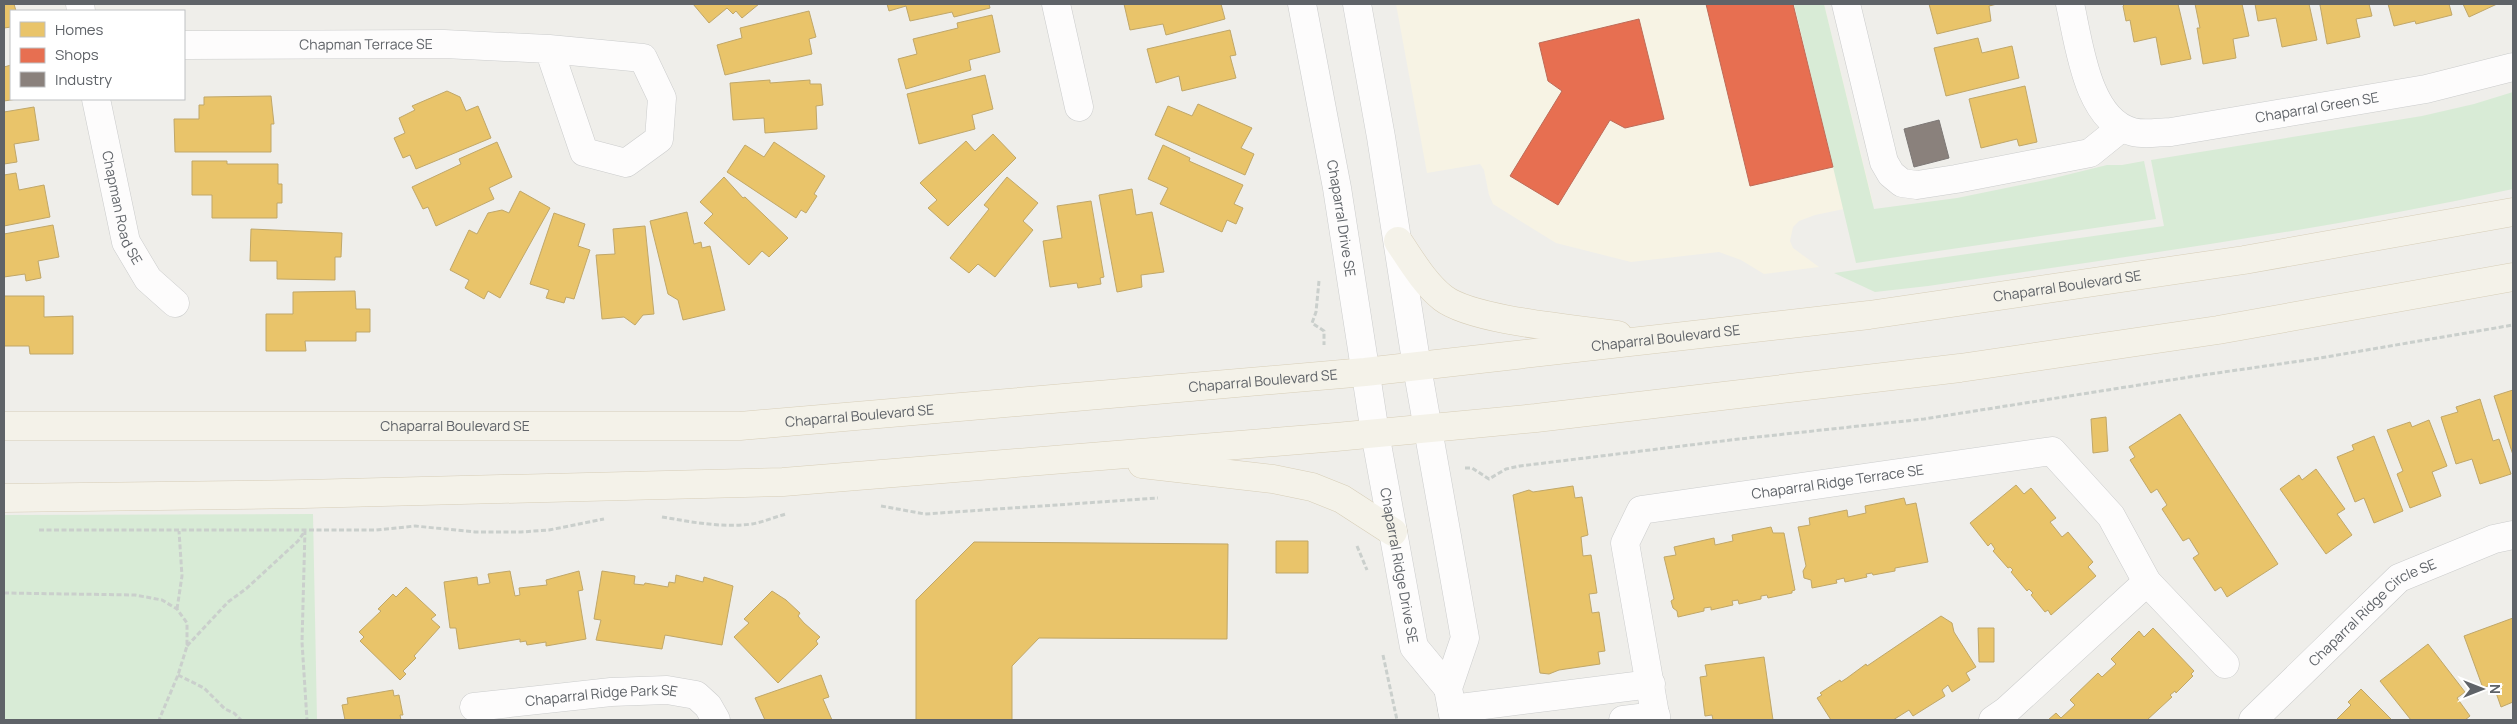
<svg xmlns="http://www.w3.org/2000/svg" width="2517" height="724" viewBox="0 0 2517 724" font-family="Manrope,sans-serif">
<rect width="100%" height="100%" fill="#efeeea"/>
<!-- commercial -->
<path fill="#f7f3e4" d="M1396,4H1824L1873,203L1815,215L1799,221L1793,227L1790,241L1793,248L1819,267L1764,274L1741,260L1719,252L1631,262L1556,243L1493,204L1489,195L1484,170L1480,164L1427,173Z"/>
<!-- green -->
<path fill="#d8ebd6" d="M1794,4H1824L1874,209L1957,198L2050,179L2107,165H2122L2144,161L2156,219L1856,263Z
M2513,92V189C2320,231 2123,257 1928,286L1875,292L1834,273L2164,226L2151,160L2422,116L2474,104Z
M313,514L317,720H4V515Z"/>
<!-- homes -->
<path fill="#e9c46a" stroke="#c0a769" d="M4,4H14L16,11H11V27L4,28Z
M693,4H759L742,18L736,11L733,14L727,8L709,23Z
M887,4H989L990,8L954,17L952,12L910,21L906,6L889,11Z
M1124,4H1221L1225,19L1166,35L1163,24L1130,30Z
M1929,4H1997L1989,6L1991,21L1937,34Z
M2125,4H2178L2191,59L2161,65L2156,37L2134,42L2130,20L2126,21L2123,6Z
M2195,4H2242L2249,36L2233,39L2236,58L2203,64L2197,28H2200Z
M2255,4H2309L2317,40L2282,47L2276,18L2258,21Z
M2323,4H2369L2372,16L2356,19L2360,37L2327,44L2320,5Z
M2388,4H2449L2452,15L2416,24L2415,21L2394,26Z
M2463,4H2497L2469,17Z
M809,11L816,37L809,39L812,54L725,75L717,45L742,38L740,28Z
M992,15L1000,52L969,60L971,70L906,89L898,59L917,54L913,39L958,28L957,23Z
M1230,30L1236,55L1230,56L1236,78L1182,91L1179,76L1156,83L1147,49Z
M1978,38L1982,53L2012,46L2019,78L1946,96L1934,48Z
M11,65V99H17L4,101V67Z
M985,75L993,109L972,115L975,129L919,144L907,94Z
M770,80V83L810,80V84H821L823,105L816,106L817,129L765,133L764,118L733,120L730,83Z
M2025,86L2037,142L2019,146L2017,139L1981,148L1969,99Z
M447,91L460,97L466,111L478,106L491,138L416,169L410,155L403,158L394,138L405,133L399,118L415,110L412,106Z
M271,96L274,124H271V152H175L174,119H199V105H204V97Z
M1198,104L1252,128L1241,148L1254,154L1245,175L1155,135L1168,106L1192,116Z
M34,107L39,140L14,144L17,162L4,164V112Z
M993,134L1016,158L948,226L928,208L937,200L920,183L966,141L975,151Z
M497,142L512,177L489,188L494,199L436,226L428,207L423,209L412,187L461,164L459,159Z
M774,142L825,176L814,194L817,196L806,213L801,210L796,218L727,172L745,145L764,157Z
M1163,145L1190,158L1189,161L1243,185L1234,204L1243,208L1236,224L1227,220L1222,232L1160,204L1168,188L1148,179Z
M192,161H227V164H278V184H282V203H277V218H212V195H192Z
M16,173L19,190L44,185L50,217L4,226V175Z
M724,177L743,198L745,197L788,238L769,257L762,251L749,265L704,223L713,214L700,202Z
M1007,177L1038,203L1023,221L1033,230L995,277L978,264L969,273L950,258L989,209L984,205Z
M1132,189L1136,215L1152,212L1164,272L1141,275L1142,287L1117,292L1099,195Z
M520,191L550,208L500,298L488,291L484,299L465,288L469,280L450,270L469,230L477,234L488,213L502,210L509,213Z
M1091,201L1104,277L1100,278L1101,284L1078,288L1077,283L1050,287L1043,241L1062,238L1057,206Z
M687,212L694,244L701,242L702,248L710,246L725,310L683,320L678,300L668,294L650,221Z
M554,213L585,224L578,246L590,250L574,299L566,297L564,303L546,298L549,290L530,284Z
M53,225L59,257L38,261L41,278L26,281L25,274L4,277V234Z
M645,226L654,314L643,315L635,325L624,317L602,319L596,255L615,254L613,229Z
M251,229L342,233L341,257H335V280L277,279V261H250Z
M355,291L356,309H370V332H356V341H305L306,351H266V314H293V292Z
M4,296H44V317L73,316V354H30L29,346H4Z
M2513,390V455L2494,396Z
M2480,399L2493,441L2499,439L2511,474L2480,484L2472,459L2456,464L2441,417L2458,412L2456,407Z
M2180,414L2278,564L2227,597L2221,587L2215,591L2193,558L2199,554L2189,538L2183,541L2162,509L2167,505L2157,489L2151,493L2130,460L2135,457L2129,447Z
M2106,417L2108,451L2093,453L2091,419Z
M2429,420L2447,466L2432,472L2441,496L2410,508L2397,474L2403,471L2387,430L2410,422L2412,427Z
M2374,436L2403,511L2374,523L2364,498L2355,502L2337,457L2354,450L2352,445Z
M2316,469L2345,509L2337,514L2352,535L2326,554L2280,489L2299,475L2302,480Z
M2016,485L2024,494L2031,488L2056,518L2050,522L2062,537L2068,532L2093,562L2088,567L2096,576L2051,615L2048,610L2045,612L2031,595L2033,593L2029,589L2027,591L2011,572L2013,570L2010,567L2008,568L1993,551L1995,549L1991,543L1988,546L1970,523Z
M1573,486L1575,498L1582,497L1588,535L1581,537L1583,556L1591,555L1597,593L1589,594L1592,613L1599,612L1605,651L1598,652L1600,664L1559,670L1549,674L1540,673L1513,495L1529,490L1533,492Z
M1904,498L1906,505L1916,503L1928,562L1895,568V571L1873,575L1872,573L1866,574L1867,577L1845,582L1844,578L1836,580L1837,583L1812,588L1811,580L1804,578L1803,571L1806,566L1798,527L1810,525L1809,518L1847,510L1848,517L1866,513L1865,506Z
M1771,527L1773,533H1784L1795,590L1792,591V593L1768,598L1767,595L1761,596V599L1739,604L1738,600L1732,601L1733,605L1711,610V607L1704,608V611L1678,617L1677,611L1673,608L1671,601L1674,599L1664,557L1676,555L1674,547L1714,538L1715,545L1733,541L1732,535Z
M1276,541H1308V573H1276Z
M974,542L1228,544L1227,639L1039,638L1012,666V720H916V600Z
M510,571L515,596L520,595L519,588L547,585L546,580L579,571L583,590L578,591L586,639L546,646V642L527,645L526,641L520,642V639L459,649L456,628H450L444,582L477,577L478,585L490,583L488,574Z
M602,571L635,576L634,584L644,585L645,583L668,587L669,582L675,583L676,575L703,582L704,577L733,586L722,645L665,635L662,649L596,640L601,620L594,619Z
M406,587L436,615L431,619L440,627L414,656L416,658L403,671L406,674L400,680L360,641L364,637L359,632L381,611L378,609L393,594L396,597Z
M772,591L786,600L800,613L798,616L804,623L820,637L816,641L818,644L778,683L734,637L749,623L744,619Z
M1941,616L1952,623L1954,632L1976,667L1966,673L1970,680L1952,692L1948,685L1942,690L1945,696L1913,716L1909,710L1893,720H1831L1817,698L1822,695L1820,693L1840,680L1841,682L1847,678L1866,664L1867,666L1870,664Z
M2513,618V702L2501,707L2493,684L2483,688L2464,636Z
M1978,628H1994V662H1979Z
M2153,628L2194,671L2191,674L2193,676L2176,693L2175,691L2170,695L2172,697L2147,720H2048L2056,713L2061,718L2075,705L2070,700L2098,673L2102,677L2116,664L2111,659L2139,631L2144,637Z
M2428,644L2465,692L2457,698L2470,716L2465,720H2411L2380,681Z
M1764,657L1773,720H1713L1712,715L1705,716L1700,677L1707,676L1705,665Z
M821,675L829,697L823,699L832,720H765L755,698Z
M2361,689L2392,720H2336L2351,705L2348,702Z
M393,690L394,696L399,695L403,715H400L401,720H345L342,705L348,704L347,698Z"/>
<!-- shops -->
<path fill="#e76f51" stroke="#be6b58" d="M1706,4H1793L1833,167L1750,186Z
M1639,19L1664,119L1625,128L1610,120L1558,205L1510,176L1562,91L1548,81L1539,43Z"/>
<!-- industry -->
<path fill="#8a817c" stroke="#7d7876" d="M1939,120L1949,158L1914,167L1904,129Z"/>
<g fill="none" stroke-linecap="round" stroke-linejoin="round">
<defs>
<g id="minor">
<path d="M80,4L81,11"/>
<path d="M1056,4L1079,107"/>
<path id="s1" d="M1302,4L1337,188L1375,433L1414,647L1448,688"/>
<path d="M1357,4L1381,137L1417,367L1465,638L1448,688L1454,720"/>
<path d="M1846,4L1884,162L1891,174L1902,183L1917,185L1956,179L2090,153L2121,128"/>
<path id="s2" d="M2070,4C2079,43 2087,121 2133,132C2145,135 2159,132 2171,132L2426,89L2513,67"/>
<path id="s3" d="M184,45L444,44L549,49L643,58L662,98L659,139L626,163L584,152L549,49"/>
<path id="s4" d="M96,99L126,242L148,279L175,303"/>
<path id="s5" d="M474,707L611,692L667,690L696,695L708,706L716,720"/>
<path d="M1452,709L1651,684"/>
<path d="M1623,720L1656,716"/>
<path id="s6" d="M1656,720L1625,543L1641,510L2052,451L2111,516L2147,582L2225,664"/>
<path d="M1993,720L2006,711L2147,582"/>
<path id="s7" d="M2253,720L2399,578L2494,539L2513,535"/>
</g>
<g id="major">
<path d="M1398,241C1411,260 1424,283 1443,298C1473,321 1577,329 1618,335"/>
<path id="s8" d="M4,426H740L1365,372L1869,315L2244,260L2513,212"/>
<path d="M1142,464L1273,479L1312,487L1342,499L1393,532"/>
<path d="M4,498L304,494L783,482L1336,437L1536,418L1960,368L2218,330L2513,277"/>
</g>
</defs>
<!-- minor casing -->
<use href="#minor" stroke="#cbcccc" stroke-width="29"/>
<!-- major casing -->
<use href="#major" stroke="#d7ceb8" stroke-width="29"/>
<!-- path -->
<path stroke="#cacfcc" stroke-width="3" stroke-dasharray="5 2.5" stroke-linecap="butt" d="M1319,281L1316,312L1312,323L1324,331V345
M1465,468H1472L1489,479L1506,469L1520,466L1739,439L1924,419L2196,376L2314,359L2513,325
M881,506L925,514L1158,498
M662,517C692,522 721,528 752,524C763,522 775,517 786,514
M39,530H376L415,526L475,532H521L549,530L604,519
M305,530L302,642L307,720
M1357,546L1367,570
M4,593L135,595L162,600L177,609L187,623V646L178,675L159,720
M177,609L182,576L179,531
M187,646L228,602L247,588L298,541L305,531
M1383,655L1397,720
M178,675L204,688L225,709L234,713L241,720"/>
<!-- minor -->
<use href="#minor" stroke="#fdfcfc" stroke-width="28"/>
<!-- major -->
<use href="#major" stroke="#f4f2e9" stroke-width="28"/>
</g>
<g text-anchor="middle" stroke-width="5" stroke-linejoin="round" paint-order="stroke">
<!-- street labels -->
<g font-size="14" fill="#5f6368" stroke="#fff">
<text dy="5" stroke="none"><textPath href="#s3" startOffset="182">Chapman Terrace SE</textPath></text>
<text dy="5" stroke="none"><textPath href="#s2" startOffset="336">Chaparral Green SE</textPath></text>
<text dy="5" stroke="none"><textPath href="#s4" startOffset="112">Chapman Road SE</textPath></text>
<text dy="5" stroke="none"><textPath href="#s1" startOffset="218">Chaparral Drive SE</textPath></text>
<text dy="5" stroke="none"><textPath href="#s8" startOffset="2071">Chaparral Boulevard SE</textPath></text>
<text dy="5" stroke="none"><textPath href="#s8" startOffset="1666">Chaparral Boulevard SE</textPath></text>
<text dy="5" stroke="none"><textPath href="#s8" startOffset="1261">Chaparral Boulevard SE</textPath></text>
<text dy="5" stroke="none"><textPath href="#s8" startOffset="856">Chaparral Boulevard SE</textPath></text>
<text dy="5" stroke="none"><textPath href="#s8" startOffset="451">Chaparral Boulevard SE</textPath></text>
<text dy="5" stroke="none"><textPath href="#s6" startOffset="415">Chaparral Ridge Terrace SE</textPath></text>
<text dy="5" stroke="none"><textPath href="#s1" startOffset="570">Chaparral Ridge Drive SE</textPath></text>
<text dy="5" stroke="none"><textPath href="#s7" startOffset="162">Chaparral Ridge Circle SE</textPath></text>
<text dy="5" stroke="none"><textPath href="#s5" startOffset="128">Chaparral Ridge Park SE</textPath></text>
</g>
</g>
<!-- border -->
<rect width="2517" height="724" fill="none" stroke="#5f6368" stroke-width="10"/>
<!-- legend -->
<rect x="10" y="10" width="175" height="90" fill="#ffffff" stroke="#bfc1c3"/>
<rect x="20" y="22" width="25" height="15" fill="#e9c46a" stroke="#bfc1c3"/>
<text x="55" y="35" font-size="15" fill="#5f6368">Homes</text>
<rect x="20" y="48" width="25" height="15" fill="#e76f51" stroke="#bfc1c3"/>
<text x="55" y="60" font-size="15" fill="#5f6368">Shops</text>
<rect x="20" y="72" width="25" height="15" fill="#8a817c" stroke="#bfc1c3"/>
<text x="55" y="85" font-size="15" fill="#5f6368">Industry</text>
<!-- north arrow -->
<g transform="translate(2482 689) rotate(90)" stroke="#ffffff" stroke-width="4" paint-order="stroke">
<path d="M0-4L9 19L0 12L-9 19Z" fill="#5f6368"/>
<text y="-8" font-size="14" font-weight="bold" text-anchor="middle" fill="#5f6368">N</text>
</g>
</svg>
